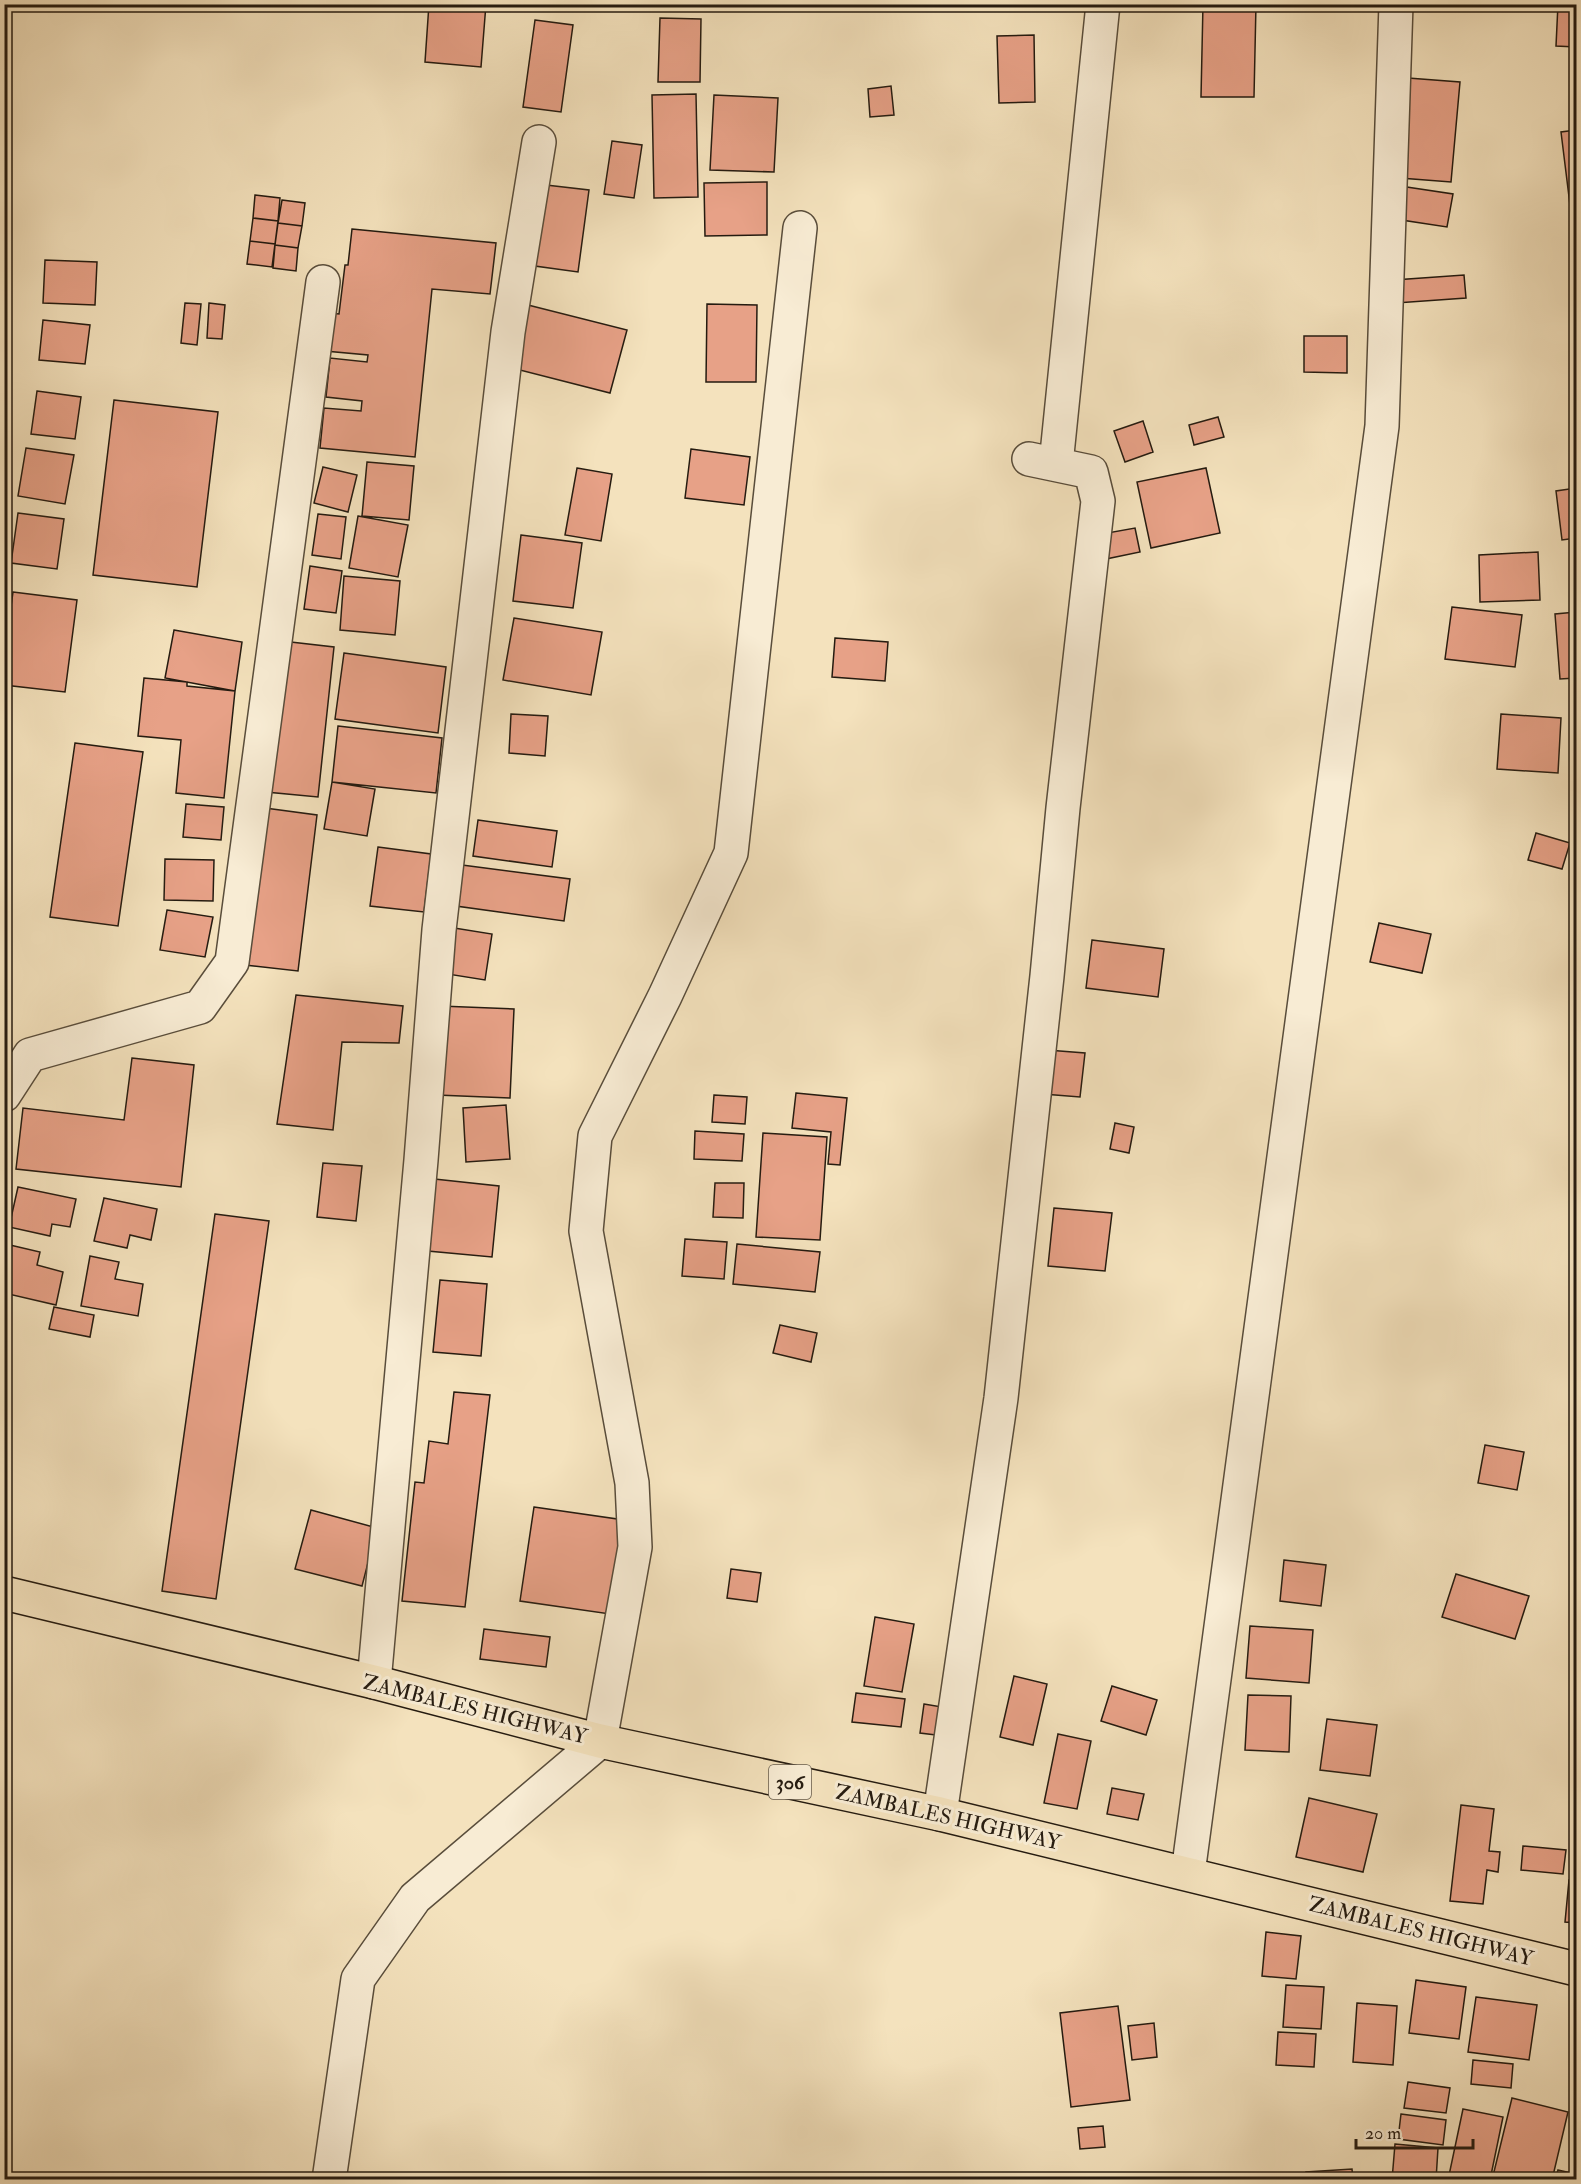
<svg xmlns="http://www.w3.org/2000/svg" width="1581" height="2184" viewBox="0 0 1581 2184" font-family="'IM FELL Double Pica',serif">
<rect width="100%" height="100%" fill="#f4e2bd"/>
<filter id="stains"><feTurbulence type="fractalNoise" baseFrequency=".00333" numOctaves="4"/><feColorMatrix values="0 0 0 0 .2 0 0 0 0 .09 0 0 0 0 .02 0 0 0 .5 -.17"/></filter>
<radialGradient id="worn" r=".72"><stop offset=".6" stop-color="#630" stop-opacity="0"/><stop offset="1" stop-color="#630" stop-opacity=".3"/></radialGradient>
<!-- building -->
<path fill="#e7a187" stroke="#251b10" stroke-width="1.5" d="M429,4H486L481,67L425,62Z
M1203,4H1256L1254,97H1201Z
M1576,4V47L1556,46L1558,4Z
M660,18L701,19L700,82H658Z
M535,20L573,25L561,112L523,107Z
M1034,35L1035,102L999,103L997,36Z
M1408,78L1460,82L1451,182L1400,178Z
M891,86L894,115L870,117L868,89Z
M696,94L698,197L654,198L652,95Z
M714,95L778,98L774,172L710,170Z
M1576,130V204L1570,205L1561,132Z
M612,141L642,145L634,198L604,194Z
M767,182V235L705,236L704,183Z
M546,185L589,190L578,272L535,266Z
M1400,186L1453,194L1447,227L1395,219Z
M255,195L280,198L278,221L253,218Z
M282,200L305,203L302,226L278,223Z
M253,218L278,221L275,244L250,241Z
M278,223L302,226L298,248L275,245Z
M352,229L496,243L490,294L432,289L415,457L320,448L324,408L361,411L362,401L326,397L330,358L367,362L368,355L325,351L329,313L339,314L345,265H348Z
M250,241L275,244L272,267L247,264Z
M275,245L298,248L296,271L273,268Z
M45,260L97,262L95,305L43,303Z
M1464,275L1466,298L1396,303L1394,280Z
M185,303L201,304L197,345L181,343Z
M209,303L225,305L222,339L207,338Z
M707,304L757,305L756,382H706Z
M528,305L627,330L610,393L512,368Z
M43,320L90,325L85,364L39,360Z
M1304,336H1347V373L1304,372Z
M37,391L81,397L75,439L31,434Z
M114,400L218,412L197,587L93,575Z
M1218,417L1224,437L1194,445L1189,425Z
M1143,421L1153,452L1125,462L1114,431Z
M26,448L74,455L65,504L18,496Z
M691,449L750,457L744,505L685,498Z
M367,462L414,466L409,520L362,516Z
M323,467L357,475L348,512L314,503Z
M577,468L612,474L601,541L565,535Z
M1206,468L1220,533L1151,548L1137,482Z
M1576,488V538L1562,540L1556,491Z
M18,513L64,519L57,569L11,563Z
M318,514L346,517L341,559L312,555Z
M358,516L408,525L398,577L349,568Z
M1135,528L1140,552L1101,560L1096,535Z
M521,535L582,543L573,608L513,601Z
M1538,552L1540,600L1480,602L1479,555Z
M310,566L342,571L336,613L304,609Z
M344,576L400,581L395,635L340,630Z
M13,592L77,600L65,692L4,685V657Z
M1452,607L1522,615L1515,667L1445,659Z
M1576,612V678L1560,679L1555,614Z
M514,618L602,632L591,695L503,680Z
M174,630L242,642L235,691L165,678Z
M835,638L888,642L885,681L832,677Z
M282,641L334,647L318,797L266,792Z
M344,653L446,667L438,733L335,719Z
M144,678L187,682V686L235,691L224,798L176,793L181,740L138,736Z
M511,714L548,716L545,756L509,753Z
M1501,714L1561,718L1558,773L1497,769Z
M338,726L442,738L436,793L332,782Z
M75,743L143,752L118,926L50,917Z
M332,782L375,789L367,836L324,829Z
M186,804L224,807L221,840L183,837Z
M265,808L317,815L298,971L245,965Z
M478,820L557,831L552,867L473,856Z
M1536,833L1570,843L1562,869L1528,860Z
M378,847L431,854L424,912L370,906Z
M165,859L214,860L213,901L164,900Z
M462,865L570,879L564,921L456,906Z
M167,910L213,917L205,957L160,950Z
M1379,923L1431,934L1422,973L1370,962Z
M448,927L492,934L485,980L441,973Z
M1092,940L1164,949L1158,997L1086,988Z
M296,995L403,1006L399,1043L342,1042L333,1130L277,1124Z
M440,1006L514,1009L510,1098L437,1095Z
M1047,1050L1085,1053L1080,1097L1043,1094Z
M132,1058L194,1065L181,1187L16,1169L23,1108L124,1120Z
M796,1093L847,1098L840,1165L828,1164L831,1132L792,1128Z
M714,1095L747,1097L745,1124L712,1122Z
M506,1105L510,1159L466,1162L463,1108Z
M1115,1123L1134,1127L1129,1153L1110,1149Z
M695,1131L744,1134L742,1161L694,1159Z
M763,1133L827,1137L820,1240L756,1237Z
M323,1163L362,1166L356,1221L317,1217Z
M425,1178L499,1186L492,1257L417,1250Z
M715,1183H744L743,1218L713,1217Z
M18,1187L76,1199L70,1227L52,1224L50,1236L9,1227Z
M104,1198L157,1209L151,1240L130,1235L127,1248L94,1241Z
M1054,1208L1112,1213L1105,1271L1048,1266Z
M215,1214L269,1221L216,1599L162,1591Z
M685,1239L727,1242L724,1279L682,1276Z
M737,1244L820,1252L815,1292L733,1284Z
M10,1245L40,1252L37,1265L63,1272L56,1305L4,1293V1267Z
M90,1256L119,1262L115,1279L143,1284L138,1316L81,1306Z
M440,1280L487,1284L481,1356L433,1352Z
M54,1307L94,1315L90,1337L49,1329Z
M780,1325L817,1333L811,1362L773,1353Z
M454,1392L490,1395L465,1607L402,1601L415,1482L424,1483L429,1441L448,1444Z
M1485,1445L1524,1452L1517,1490L1478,1483Z
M534,1507L624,1520L610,1614L520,1601Z
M311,1510L377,1528L362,1586L295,1569Z
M1284,1560L1326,1565L1321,1606L1280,1601Z
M731,1569L761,1573L757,1602L727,1598Z
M1456,1574L1529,1596L1515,1639L1442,1617Z
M875,1617L914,1624L902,1692L864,1686Z
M1250,1626L1313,1630L1309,1683L1246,1678Z
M484,1629L550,1637L546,1667L480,1659Z
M1014,1676L1047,1684L1033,1745L1000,1737Z
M1112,1686L1157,1700L1146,1735L1101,1721Z
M856,1693L905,1699L901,1727L852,1722Z
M1248,1695L1291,1696L1289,1752L1245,1750Z
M924,1704L948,1708L944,1736L920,1733Z
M1327,1719L1377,1725L1370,1776L1320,1770Z
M1058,1734L1091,1741L1077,1809L1044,1803Z
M1112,1788L1144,1794L1138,1820L1107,1814Z
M1309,1798L1377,1814L1363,1872L1296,1857Z
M1461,1805L1494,1809L1489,1851L1500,1852L1498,1872L1487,1870L1483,1904L1450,1901Z
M1523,1846L1566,1850L1563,1874L1521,1870Z
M1569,1880L1576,1881V1923L1565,1922Z
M1266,1932L1301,1936L1296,1979L1262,1976Z
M1416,1980L1466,1987L1459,2039L1409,2033Z
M1286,1985L1324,1987L1321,2029L1283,2027Z
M1476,1997L1537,2005L1529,2060L1468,2052Z
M1357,2003L1397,2006L1393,2065L1353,2062Z
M1118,2006L1130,2100L1071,2107L1060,2013Z
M1154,2023L1157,2057L1132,2060L1128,2026Z
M1278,2032L1316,2034L1314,2067L1276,2065Z
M1473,2060L1513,2064L1511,2088L1471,2084Z
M1408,2082L1450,2088L1446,2113L1404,2108Z
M1512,2098L1568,2112L1552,2180H1492Z
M1463,2109L1503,2117L1490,2180H1448Z
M1401,2114L1446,2120L1443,2145L1398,2139Z
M1103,2126L1105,2147L1080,2149L1078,2128Z
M1395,2144L1438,2148L1436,2180H1392Z
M1352,2169L1353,2180H1307L1306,2172Z
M1558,2170L1576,2174V2180H1555Z"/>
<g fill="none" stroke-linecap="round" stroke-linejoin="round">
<defs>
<path id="minor" d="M1056,464L1103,4
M4,1095L30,1055L200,1007L232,962L323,282
M374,1682L421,1160L439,930L508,332L539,142
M940,1814L1001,1398L1047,976L1063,808L1098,501L1091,472L1029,459
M1188,1873L1382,426L1396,4
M329,2180L358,1979L415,1898L600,1741L635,1547L632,1483L586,1231L595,1136L665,996L731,853L800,228"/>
<path id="major" d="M4,1593L374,1682L600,1741L940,1814L1576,1969"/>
</defs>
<!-- minor casing -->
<use href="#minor" stroke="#594d3b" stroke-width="36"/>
<!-- major casing -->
<use href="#major" stroke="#251b10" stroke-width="36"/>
<!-- minor -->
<use href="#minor" stroke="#f8ecd4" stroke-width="33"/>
<!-- major -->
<use href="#major" stroke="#f4e2bd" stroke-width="33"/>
</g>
<g text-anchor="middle" stroke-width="6" stroke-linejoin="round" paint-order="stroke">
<!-- shield labels -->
<rect fill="#f8ecd4" stroke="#645a4b" stroke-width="1.5" x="769" y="1765" width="42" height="34" rx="4.5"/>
<g font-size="20" font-weight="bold" fill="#251b10">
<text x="790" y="1789">306</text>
</g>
<!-- street labels -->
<g font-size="21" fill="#251b10" stroke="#f8ecd4">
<text transform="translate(475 1709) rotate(14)" y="7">ZAMBALES HIGHWAY</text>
<text transform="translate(948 1817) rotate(13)" y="7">ZAMBALES HIGHWAY</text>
<text transform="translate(1421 1931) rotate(14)" y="7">ZAMBALES HIGHWAY</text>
</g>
</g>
<!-- margin -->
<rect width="1581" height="2184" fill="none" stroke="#f4e2bd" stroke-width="24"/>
<rect x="6" y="6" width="1569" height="2172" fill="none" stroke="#251b10" stroke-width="3"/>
<rect x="12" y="12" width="1557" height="2160" fill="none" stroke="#251b10" stroke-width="1.5"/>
<!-- scale -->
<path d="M1356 2139v9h117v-9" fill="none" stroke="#251b10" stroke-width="3"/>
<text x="1365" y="2139" font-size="18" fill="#251b10" stroke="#f8ecd4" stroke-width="4.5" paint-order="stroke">20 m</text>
<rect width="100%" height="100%" filter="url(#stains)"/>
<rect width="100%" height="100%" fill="url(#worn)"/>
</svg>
